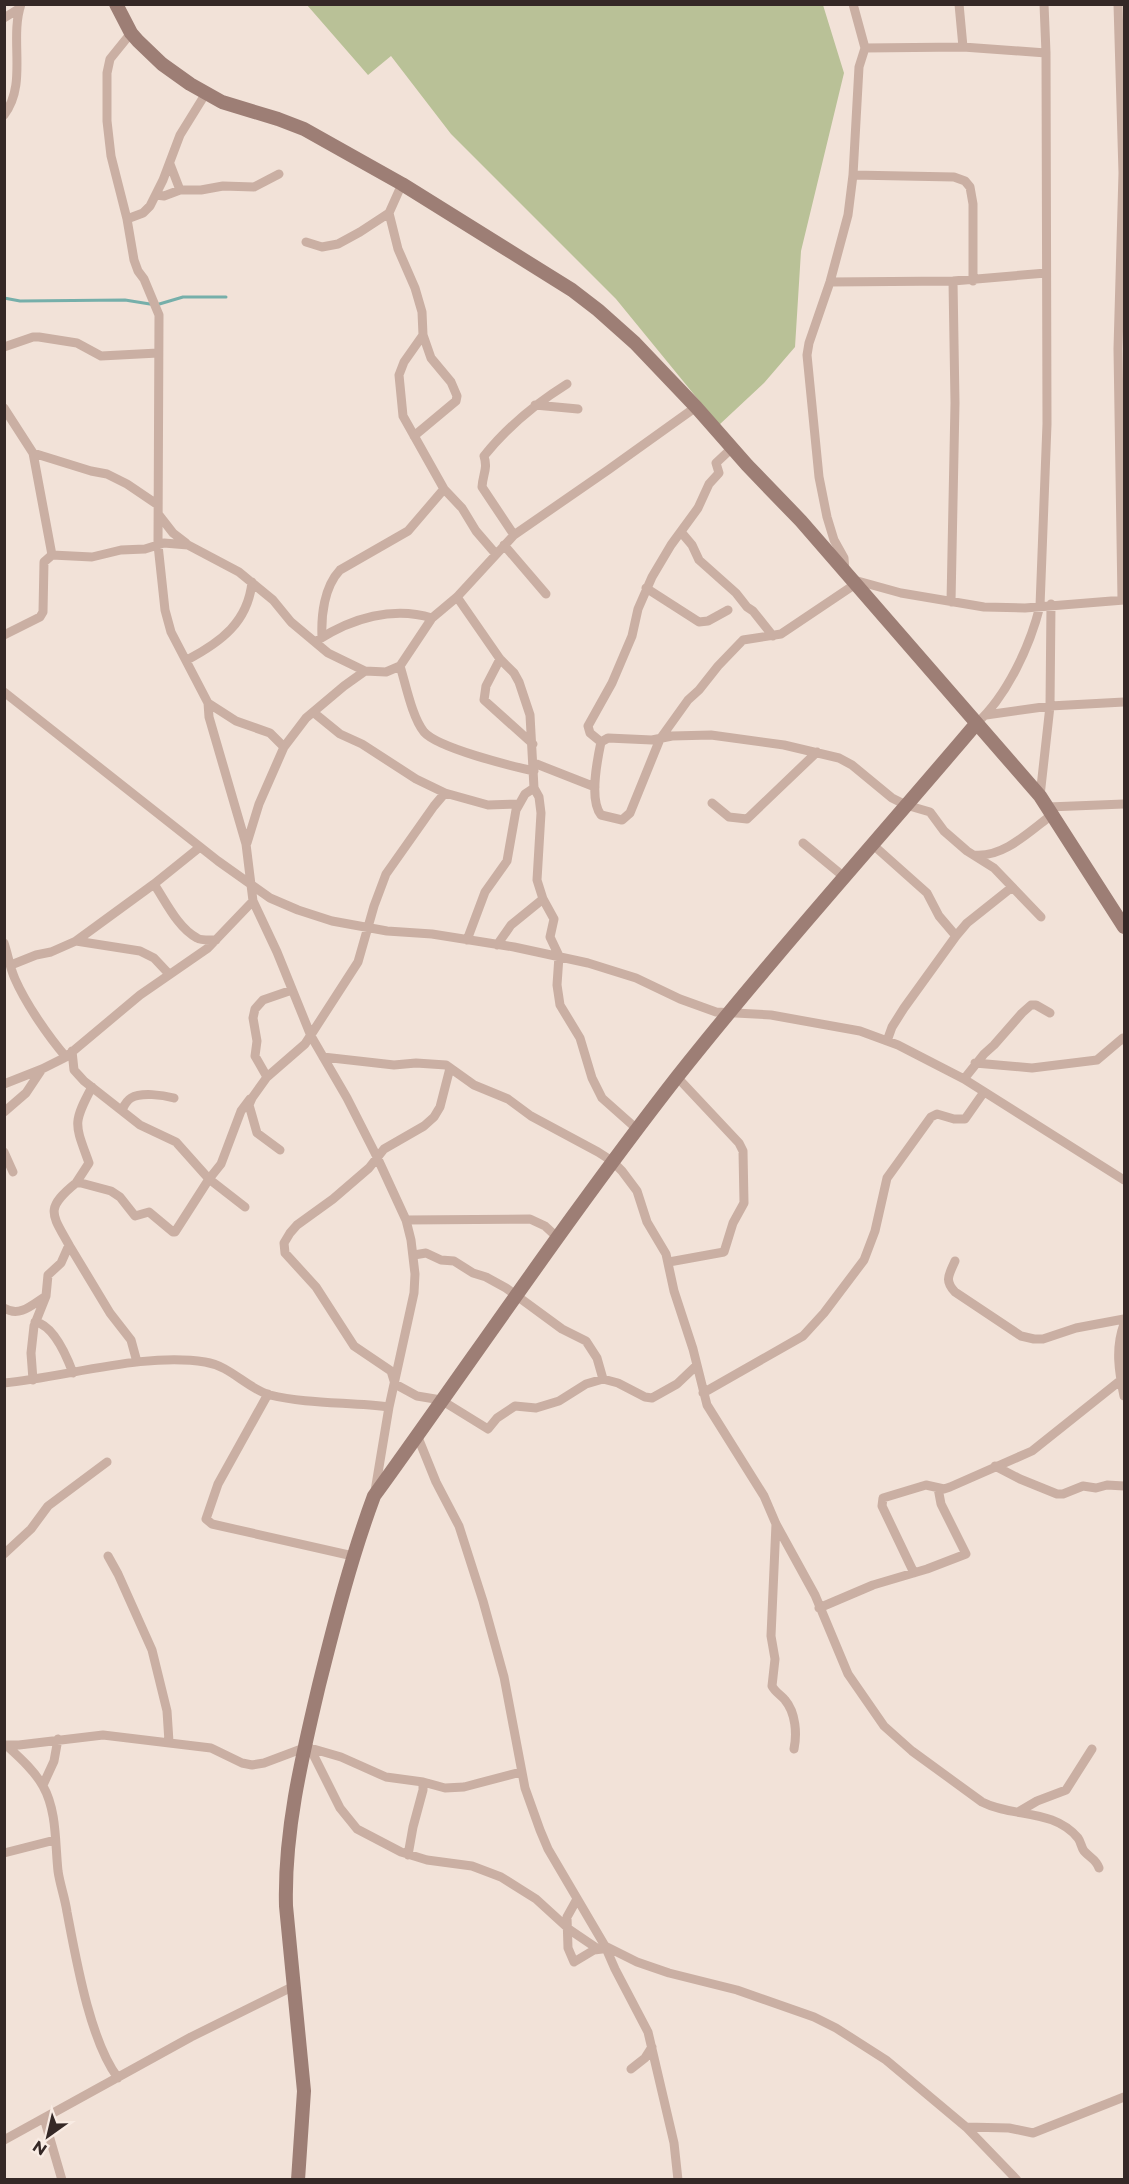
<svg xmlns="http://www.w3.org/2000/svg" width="1129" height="2184" viewBox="0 0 1129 2184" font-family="Montserrat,sans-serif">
<rect width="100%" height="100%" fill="#f2e2d8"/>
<!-- green -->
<path fill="#b9c197" d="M307,5H823L844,73L801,251L795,347L764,383L719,425L616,299L451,134L391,56L368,75Z"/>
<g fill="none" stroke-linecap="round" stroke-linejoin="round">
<!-- stream -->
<path stroke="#76afaa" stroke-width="3" d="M4,298L20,301L125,300L156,305L183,297H226"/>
<!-- street -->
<path stroke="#caafa3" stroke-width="9" d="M959,4L963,47
M1118,4L1123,173L1118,349L1122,600
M4,18L20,8
M131,33L110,59L107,73V121L111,156L127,219L134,260L138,271L144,279L159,315L158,545L165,610L171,632L208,703L209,717L246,844L253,901L277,952L311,1036L347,1098L377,1157L406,1220L411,1240L415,1274L414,1293L389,1407L375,1491
M865,48L963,47L1046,53
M4,115C28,84 9,40 21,4
M170,164L180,190
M853,175L954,177L965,181L970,187L973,204V281
M156,195L164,196L180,190H201L223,186L254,187L279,174
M389,213L398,249L415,288L422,312L423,335L431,358L451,382L457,396L456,401L414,436
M127,219L143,213L150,206L163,180L180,135L206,93
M306,242L322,247L338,244L360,232L389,213L402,184
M830,282L953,281L1046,273
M423,335L404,362L399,375L403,416L444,489L462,508L476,531L495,553
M4,347L33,337H39L77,343L101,356L158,353
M535,405L578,409
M4,408L33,453L52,555L44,562L43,612L40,617L4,635
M33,453L91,471L107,474L127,484L158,505
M159,515L173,533L186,543
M681,532L692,545L699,560L736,593L747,607L753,611L773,636
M514,535L482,487C483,473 488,469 484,456C508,426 535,404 567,384
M504,545L546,594
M52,555L92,557L121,550L145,549L164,543L188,545L239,572L273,600L291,622L328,653L365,671
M845,572L844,558L834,540L827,517L819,477L807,355L809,343L830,282L848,215L853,175L859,67L865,48L853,4
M854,580L901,593L984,607L1025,608L1124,600
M646,588L699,622L708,621L728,610
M457,597L500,659L514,673L519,682L530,715L534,788L539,797L541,813L537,880L543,899L554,919L550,937L559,956L557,985L560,1005L580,1038L592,1078L602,1098L638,1130
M951,602L955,403L953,281
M322,637C321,616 324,587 340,570L408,531L444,489
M318,640C352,618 393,606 432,618
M500,659L486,686L484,700L533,744
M187,660C221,642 248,622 252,582
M400,666C406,685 412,717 424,732C438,748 511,766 534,771
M4,692L218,861L270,898L298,910L332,921L387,931L432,934L514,947L588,963L636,978L680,999L716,1012L771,1015L860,1031L898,1045L964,1079L1124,1180
M208,703L236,721L270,733L284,747
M313,712L340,734L362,744L416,779L445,793
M986,715L1050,706L1124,702
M976,724C1007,696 1030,646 1040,606L1047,424L1046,53L1044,4
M601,742L608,738L652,740L672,736L711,735L784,745L839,758L852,765L892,798L906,805L930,812L944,831L967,851L994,868L1041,917
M601,742C597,761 589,800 601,815L622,820L630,813L660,739L688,700L699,690L718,666L743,640L781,634L854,585
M601,742L590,733L588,726L612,683L632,636L638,609L652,577L671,545L698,508L709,484L719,473L716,463L732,448
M534,763L595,787
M1040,796L1050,706L1051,604
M712,803L729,817L747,819L817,752
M1048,807L1124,804
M247,843L259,804L284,747L306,718L344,686L365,671L386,672L400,666L432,618L457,597L514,535L608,470L696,407
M803,843L843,876
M872,844L927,893L939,916L956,936
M974,855C1004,858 1031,830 1053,814
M154,884C166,902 178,928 197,938C202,941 210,940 216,940
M467,940L485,892L507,861L516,810L525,794L534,788
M76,941L140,951L154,958L169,974
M4,943C8,955 10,968 15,979C26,1004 48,1036 66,1057
M497,945L511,925L543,899
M11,965L36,955L51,952L76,941L154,884L200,847
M887,1041L892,1027L904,1008L956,936L967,923L1011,888
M72,1051L74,1070L84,1081L140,1125L176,1142L209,1179L245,1207
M323,1057L394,1065L416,1063L446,1065L474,1085L508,1099L531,1116L598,1152L612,1161L622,1171L637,1191L647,1222L666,1254L674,1291L693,1349L707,1405L764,1496L776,1524L815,1595L848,1674L884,1726L912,1751L982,1802C1013,1818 1053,1808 1078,1838C1081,1842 1081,1847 1084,1851C1090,1858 1096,1859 1099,1868
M975,1063L1032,1068L1089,1061L1097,1060L1123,1038L1124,1040
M450,1068L440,1107L434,1117L424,1126L384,1149L369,1168L333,1199L297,1225L290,1233L284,1243L285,1253L316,1287L354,1346L391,1371L395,1384L417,1396L441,1400L488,1429L497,1418L515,1406L536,1408L559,1401L586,1384L603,1379L618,1383L645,1397L652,1398L677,1384L697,1365
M267,1077L255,1056L257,1041L253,1018L255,1009L263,1000L292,990
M964,1079L984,1054L994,1045L1022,1013L1031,1005H1036L1050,1013
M4,1084L42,1069L66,1057L140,995L208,948L253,901
M122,1110C124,1106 126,1101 131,1098C141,1092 163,1095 174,1098
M4,1112L26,1093L42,1069
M280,1150L257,1133L249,1105L252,1098L267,1077L305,1044L358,962L374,906L386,874L434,806L445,793L488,805L518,804
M4,1152L13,1172
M76,1183L89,1163C75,1124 72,1124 92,1087
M406,1220L530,1219L545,1226L558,1238
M69,1245L110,1313L131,1340L137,1362
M414,1255L426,1253L441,1260L454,1261L473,1273L486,1277L506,1288L562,1329L586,1341L597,1358L603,1379
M955,1261C949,1275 944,1280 955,1292L1021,1336L1034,1339H1043L1076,1328L1124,1319
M669,1262L724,1252L733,1223L744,1203L743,1151L739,1143L677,1077
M4,1308C20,1318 33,1304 46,1296
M35,1322C54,1325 67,1357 73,1373
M1124,1324C1115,1348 1119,1372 1124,1396
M33,1380L31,1353L34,1326L46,1296L48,1275L61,1263L69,1245C52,1214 44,1209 76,1183H81L111,1191L120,1197L135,1216L149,1212L173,1232H175L209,1179L221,1164L241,1111L250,1099
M4,1383C66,1377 145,1352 205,1362C231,1366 246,1388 270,1395C307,1404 351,1402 389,1407
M703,1393L803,1336L824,1313L864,1260L875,1231L887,1178L931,1117L937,1114L954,1119H965L984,1092
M268,1394L218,1484L206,1519L212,1524L353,1556
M417,1435L436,1482L459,1526L483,1601L504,1677L525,1788L540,1830L548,1849L605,1946L637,1962L669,1973L737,1990L814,2017L836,2028L886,2060L966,2127L1017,2180
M995,1466L1020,1479L1057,1494H1063L1083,1486L1096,1488L1107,1485L1124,1486
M776,1524L771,1636L775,1659L772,1686C775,1692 781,1695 785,1700C796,1713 797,1734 794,1749
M4,1554L31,1529L48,1506L107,1462
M108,1556L118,1574L152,1650L167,1711L169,1742
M914,1573L882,1506L883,1498L926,1485L944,1489L950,1487L1032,1451L1121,1380
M819,1608L873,1585L927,1569L966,1554L941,1504L938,1488
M4,1745H19L103,1735L211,1748L242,1763L252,1765L264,1763L304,1748H310L340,1808L357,1829L401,1852L427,1860L472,1866L501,1877L536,1899L570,1930L598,1949
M6,1745C19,1757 34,1770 43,1786C57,1811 55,1843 58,1871C60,1885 65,1898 67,1912C76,1959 90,2041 118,2078
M310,1748L341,1757L386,1777L423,1782L445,1788L464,1787L521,1772
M43,1785L54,1761L58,1739
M1020,1811L1037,1801L1066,1790L1092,1749
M4,1853L55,1840
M408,1855L413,1827L423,1790V1782
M577,1899L567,1917L568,1948L574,1962L594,1950L602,1949
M605,1946L615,1969L648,2032L674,2143L678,2180
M631,2069L645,2058L652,2047
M44,2118L62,2180
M966,2127L1009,2128L1033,2133L1124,2097
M4,2140L191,2037L294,1986"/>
<!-- secondary -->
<path stroke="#9d7e75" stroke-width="14" d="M116,4L131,33L138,41L162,64L190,84L222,102L278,119L304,129L402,184L572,290L598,310L635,343L696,407L747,465L801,521L1040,796L1124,927
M298,2180L304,2091L286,1906C284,1831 302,1757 319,1685C335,1621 351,1558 374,1496C475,1356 571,1213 677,1077C773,956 876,842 976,724"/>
</g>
<!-- border -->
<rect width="1129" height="2184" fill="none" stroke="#352826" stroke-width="12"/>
<!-- north arrow -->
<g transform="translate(48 2136) rotate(214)" stroke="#f9ece4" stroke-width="4.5" paint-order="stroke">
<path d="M0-4.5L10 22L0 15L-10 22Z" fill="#352826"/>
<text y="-9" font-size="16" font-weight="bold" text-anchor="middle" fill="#352826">N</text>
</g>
</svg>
